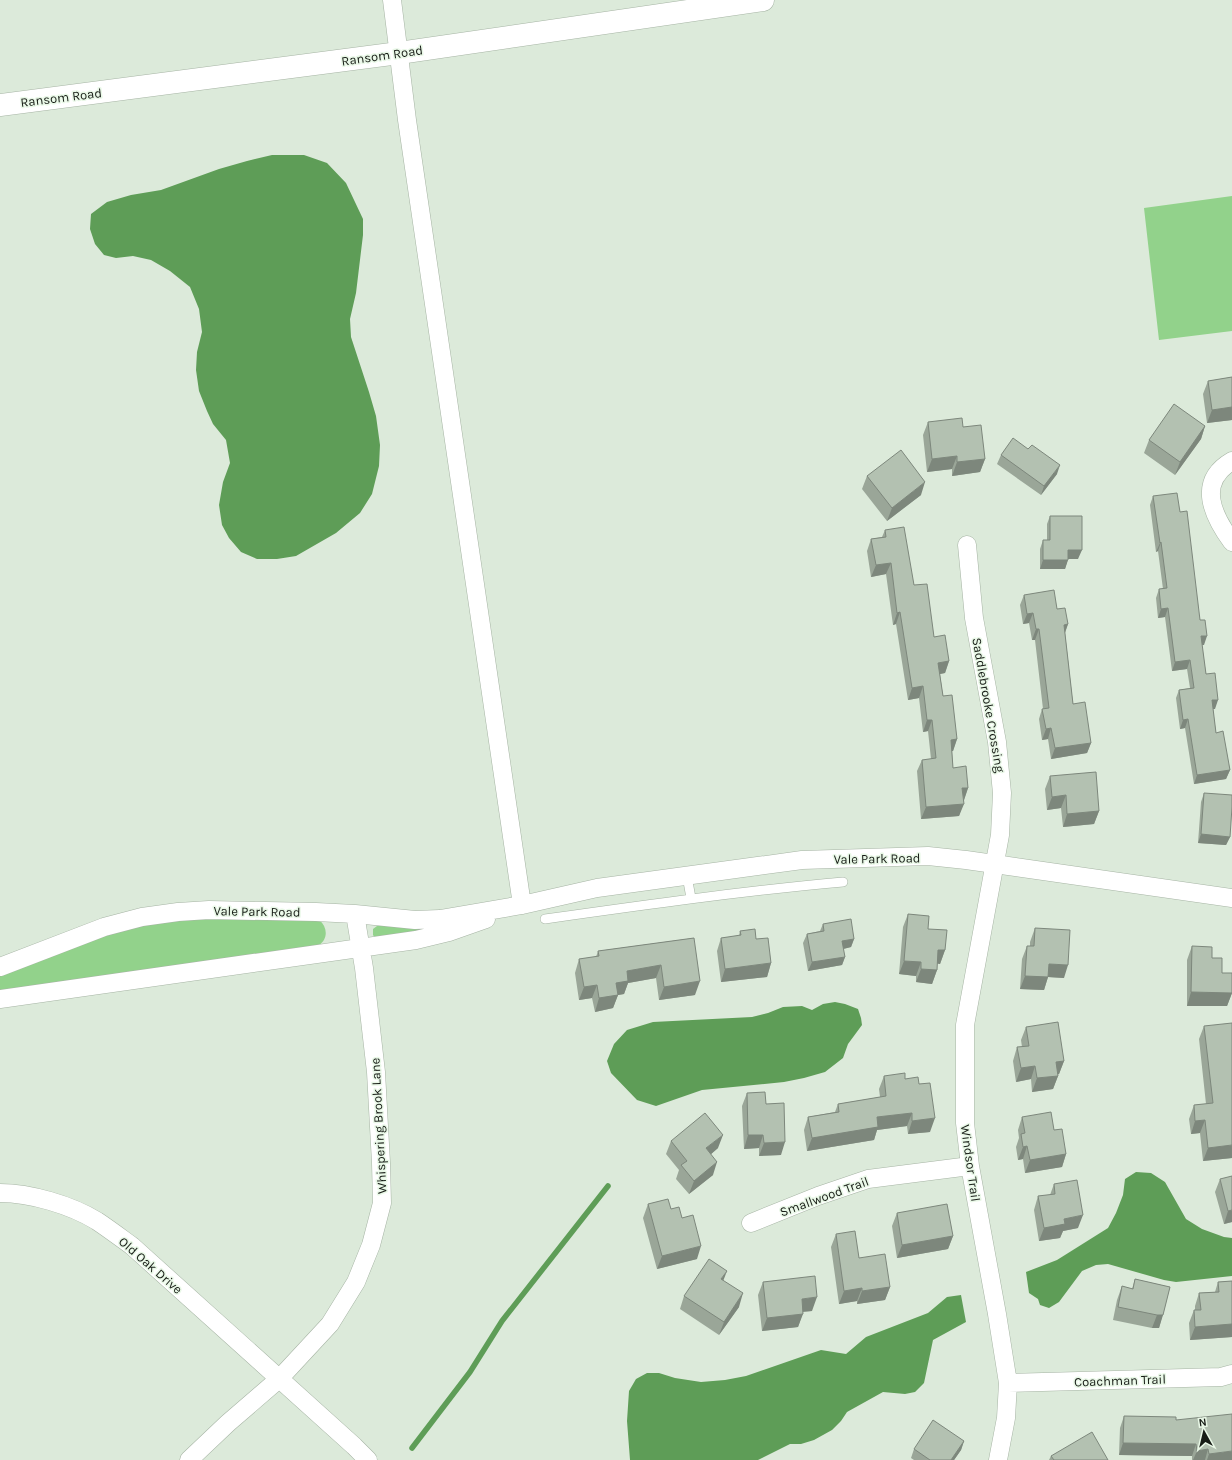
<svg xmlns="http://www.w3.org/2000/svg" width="1232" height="1460" viewBox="0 0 1232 1460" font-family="Karla,sans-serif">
<rect width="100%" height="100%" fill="#dceada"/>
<!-- green -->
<path fill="#92d28b" d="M1232,196V331L1159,340L1144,208Z
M180,918L319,920C328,927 328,939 319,945L0,992V974L104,933Z
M382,925L431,926L432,931L375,938L373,935V929L377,926Z"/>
<!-- water -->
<path fill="#5e9d57" d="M272,155H304L327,163L346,183L363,219V235L356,293L350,319L351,337L369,392L376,416L380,445L379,466L372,494L360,513L336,533L296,556L277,559H257L241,552L229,538L222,525L219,505L223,482L230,463L226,440L213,424L207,411L199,391L196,370L197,352L202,332L199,309L190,287L170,271L151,260L133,256L116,258L104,255L95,244L90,229L91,214L107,202L131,195L161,190L219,169L247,161Z
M835,1002L845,1004L858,1009L861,1018L862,1025L848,1044L843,1058L825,1072L804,1078L784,1082L702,1090L656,1106L637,1100L611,1073L607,1061L614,1044L627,1030L653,1022L752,1017L768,1013L783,1007L802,1006L812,1010L823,1004Z
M1136,1172L1151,1173L1165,1182L1186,1219L1202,1229L1224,1237L1232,1238V1276L1176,1282L1164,1280L1108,1264L1096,1265L1082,1271L1059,1302L1049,1308L1040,1305L1038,1299L1029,1293L1026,1272L1057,1260L1108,1228L1116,1213L1123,1195L1125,1179Z
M961,1295L966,1322L933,1340L924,1383L915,1392L905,1394L883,1392L847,1412L841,1421L832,1430L814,1440L801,1444H790L758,1460H630L627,1421L629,1391L636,1379L647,1373H659L675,1378L701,1382L725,1380L746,1376L821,1350L846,1354L866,1337L928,1313L947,1297Z"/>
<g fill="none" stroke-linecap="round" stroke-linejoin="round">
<!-- stream -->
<path stroke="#5e9d57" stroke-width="5.5" d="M412,1448L470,1372L502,1321L608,1186"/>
<defs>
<path id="lane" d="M687,876L691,898
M545,919C644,905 743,891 843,882"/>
<path id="street" d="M392,0L407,120L522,905
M1232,461C1196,482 1213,516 1232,542
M967,545L974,618L997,742L1002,793L1000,835L965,1025V1123L970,1166L997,1314L1008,1383L1006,1418L998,1460
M0,967L104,927L142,917L178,912L209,910L316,912L355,914L415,920L440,919L522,905L597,888L802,860L928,856L966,860L1232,898
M0,999L416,940L449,932L486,919
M0,1193C30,1193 71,1205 97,1221C109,1229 121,1238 132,1246L354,1446L368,1460
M751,1223L818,1196L868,1179L970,1166
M1008,1383L1221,1377L1232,1374
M189,1460L228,1423L279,1379L330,1324L356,1282L371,1245L382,1203L381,1163L376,1072L364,968L355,914"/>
<path id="secondary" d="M0,105L399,53L763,0"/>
</defs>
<!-- lane casing -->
<use href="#lane" stroke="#a6b4a4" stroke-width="10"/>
<!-- street casing -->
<use href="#street" stroke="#a6b4a4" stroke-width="19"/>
<!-- secondary casing -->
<use href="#secondary" stroke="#a6b4a4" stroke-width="23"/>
<!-- lane -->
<use href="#lane" stroke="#fff" stroke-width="9"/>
<!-- street -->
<use href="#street" stroke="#fff" stroke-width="18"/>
<!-- secondary -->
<use href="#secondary" stroke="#fff" stroke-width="22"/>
</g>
<!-- wall -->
<path fill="#9aa698" d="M1232,377V420L1207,423L1203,394L1208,381Z
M928,422L963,427L985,459L980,472L952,476V469L927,472L923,435Z
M1205,426L1201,439L1175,475L1144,453L1149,440Z
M1001,455L1057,474L1041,495L997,464Z
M867,476L921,495L887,521L862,489Z
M1153,496L1180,512L1204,645H1202L1206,674L1215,709H1213L1216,733L1230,770L1226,779L1194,784L1185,728L1180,729L1176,698L1179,690L1190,688L1187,669L1172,671L1165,617L1158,618L1156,598L1159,589H1163L1158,551L1156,552L1150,505Z
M1050,516L1078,559H1068L1065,569H1040V549L1043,540H1047V524Z
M885,530L914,585L934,637L949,661L945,673L940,674L943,696L957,739L953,751H952L953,768L968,788L964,800L959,816L921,819L917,771L922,760L931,759L928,731L923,732L919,698L908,700L896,624L893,625L886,574L871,577L867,551L871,539L882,537Z
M1024,595L1057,609L1068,624L1065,633L1073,704L1091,743L1087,753L1051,759L1048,739L1042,740L1039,719L1042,709H1043L1035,640H1032L1029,623L1023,624L1020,605Z
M1050,776L1099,811L1094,824L1063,827L1061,808L1047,810L1045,789Z
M1204,793L1230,837L1226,845L1198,843L1201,802Z
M908,914L928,929L945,950L940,964L937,963V970L932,984L916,982V976L899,974L903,927Z
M823,924L854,939L851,947L843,949L845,957L842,965L808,971L803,943L807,934L820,931Z
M1035,928L1064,978L1048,977L1044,990L1020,989L1022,959L1027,946H1030V942Z
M740,931L771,963L767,977L721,982L717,951L721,938L739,936Z
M694,938L695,995L659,1000L656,978L628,983L624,994L618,995L613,1008L595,1012L592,998L579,1000L575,973L579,959L596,957L598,951Z
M1192,946L1212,958L1222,973L1232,993L1227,1006H1187V960Z
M1204,1026L1232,1158L1203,1161L1200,1133L1191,1134L1189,1119L1194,1105L1206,1104L1199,1039Z
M1026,1027L1064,1061L1059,1074H1057L1058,1076L1053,1089L1032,1092L1031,1079L1016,1082L1013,1061L1017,1047H1022L1021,1040Z
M884,1076L905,1079L919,1084L930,1132L908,1134L907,1126L877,1130L874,1140L807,1151L804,1130L808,1117L835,1112L838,1104L880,1097L879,1089Z
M747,1093L766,1104L781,1155L759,1156V1148L744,1149L742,1106Z
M1022,1117L1054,1130L1066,1154L1062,1167L1025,1173L1023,1159L1018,1160L1016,1147L1019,1138L1018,1130Z
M671,1141L718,1148L711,1154L713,1175L689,1194L676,1179L679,1170L666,1154Z
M1220,1179L1232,1222L1224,1224L1215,1192Z
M1054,1184L1078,1228L1063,1231L1060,1238L1039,1241L1034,1210L1038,1196L1050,1195Z
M648,1204L671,1209L697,1259L657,1269L643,1218Z
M897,1213L953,1236L948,1249L897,1258L892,1226Z
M836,1234L859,1258L890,1287L885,1300L857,1304V1301L839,1304L831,1247Z
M1135,1279L1170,1287L1159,1328H1152L1113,1320L1117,1300L1122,1286L1132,1289Z
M1232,1281V1337L1190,1340L1189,1323L1194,1310H1195V1306L1199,1293L1215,1292L1218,1282Z
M763,1282L812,1311L803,1312L798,1327L762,1331L758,1295Z
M684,1296L739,1307L719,1335L680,1309Z
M1124,1416L1176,1420L1232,1460H1192V1456L1119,1455L1120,1428Z
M964,1441L961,1450L954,1460H914L911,1458L914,1449Z
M1051,1456L1108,1460H1049Z"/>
<!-- shaded-wall -->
<path fill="#7d877c" d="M1232,407V420L1207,423L1212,410Z
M1205,426L1201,439L1175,475L1180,462Z
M957,456L952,469L927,472L932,459Z
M985,459L980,472L952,476L957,462Z
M1060,465L1057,474L1041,495L1044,486Z
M925,482L921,495L887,521L892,508Z
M1161,542L1158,551L1156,552L1160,543Z
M1068,550H1082L1078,559H1065Z
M1043,560H1068L1065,569H1040Z
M891,563L886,574L871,577L876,565Z
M1168,608L1165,617L1158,618L1161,609Z
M900,612L896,624L893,625L897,613Z
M1033,613L1029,623L1023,624L1027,614Z
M1068,624L1064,635V625Z
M1036,629H1039L1035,640H1032Z
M1201,636H1207L1204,645H1198Z
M1190,660L1187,669L1172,671L1175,662Z
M949,661L945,673L934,675L938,663Z
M923,686L919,698L908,700L912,688Z
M1212,700H1218L1215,709H1209Z
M1188,719L1185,728L1180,729L1183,720Z
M927,720H932L928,731L923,732Z
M1051,728L1048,739L1042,740L1046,729Z
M957,739L953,751L946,752L951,740Z
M1091,743L1087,753L1051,759L1055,748Z
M1230,770L1226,779L1194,784L1197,775Z
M962,788H968L964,800Z
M1066,795L1061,808L1047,810L1052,797Z
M964,804L959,816L921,819L926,807Z
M1099,811L1094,824L1063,827L1067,814Z
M1201,834L1230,837L1226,845L1198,843Z
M854,939L851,947L839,950L842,941Z
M938,950H945L940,964L934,963Z
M845,957L842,965L808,971L812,962Z
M904,961L921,962L916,976L899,974Z
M771,963L767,977L721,982L725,969Z
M1049,964L1068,965L1064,978L1048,977L1044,990L1020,989L1025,976Z
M661,965L656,978L628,983L624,994L618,995L613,1008L595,1012L599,998L627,971Z
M921,969L937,970L932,984L916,982Z
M700,981L695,995L659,1000L664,987Z
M597,985L592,998L579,1000L584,987Z
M1191,992L1232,993L1227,1006H1187Z
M1064,1061L1059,1074L1051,1076L1056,1062Z
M1035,1066L1031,1079L1016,1082L1021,1068Z
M1058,1076L1053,1089L1032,1092L1037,1078Z
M912,1113L907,1126L877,1130L874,1140L807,1151L812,1138L877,1117Z
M935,1118L930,1132L908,1134L912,1121Z
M1205,1120L1200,1133L1191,1134L1195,1121Z
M723,1135L718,1148L702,1162L706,1148Z
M748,1135H763L759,1148L744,1149Z
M785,1142L781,1155L759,1156L764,1143Z
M1232,1145V1158L1203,1161L1208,1148Z
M1027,1146L1023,1159L1018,1160L1023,1147Z
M1066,1154L1062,1167L1025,1173L1030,1160Z
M717,1162L713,1175L689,1194L694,1181Z
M1232,1210V1222L1224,1224L1228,1211Z
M1083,1215L1078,1228L1063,1231L1060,1238L1039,1241L1044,1228L1064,1219Z
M953,1236L948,1249L897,1258L902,1245Z
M701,1246L697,1259L657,1269L662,1256Z
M727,1271L722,1284L721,1279Z
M890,1287L885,1300L857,1304L862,1291Z
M862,1288L857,1301L839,1304L844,1291Z
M743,1293L739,1307L719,1335L724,1322Z
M817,1297L812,1311L797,1312L802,1299Z
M803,1314L798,1327L762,1331L767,1318Z
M1157,1315H1163L1159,1328H1152Z
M1232,1324V1337L1190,1340L1195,1327Z
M964,1441L961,1450L954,1460H951Z
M1123,1443L1196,1444L1192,1456L1119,1455Z
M1208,1449L1205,1460H1193L1197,1451Z
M1232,1451V1460H1207L1209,1454Z"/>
<!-- building -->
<path fill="#b3c1b1" stroke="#7d877c" d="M1232,377V407L1212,410L1208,381Z
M1174,404L1205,426L1180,462L1149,440Z
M962,418L963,427L981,425L985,459L957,462V456L932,459L928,422Z
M1013,438L1028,449L1032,445L1060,465L1044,486L1001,455Z
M901,450L925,482L892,508L867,476Z
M1177,493L1180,512L1187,511L1200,620H1205L1207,636H1201L1206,674L1215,673L1218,700H1212L1216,733L1223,731L1230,770L1197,775L1188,719L1183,720L1179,690L1194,688L1190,660L1175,662L1168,608L1161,609L1159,589L1167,588L1161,542L1160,543L1153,496Z
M1050,516H1082V550H1068V560H1043V540H1050Z
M904,527L914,585L927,584L934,637L945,635L949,661L938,663L943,696L952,695L957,739L951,740L953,768L966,766L968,788H962L964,804L926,807L922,760L936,758L932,720H927L923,686L912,688L900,612L897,613L891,563L876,565L871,539L886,537L885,530Z
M1054,590L1057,609L1065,608L1068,624L1064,625L1073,704L1085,702L1091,743L1055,748L1051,728L1046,729L1042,709L1049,708L1039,629H1036L1033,613L1027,614L1024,595Z
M1096,772L1099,811L1067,814L1066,795L1052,797L1050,776Z
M1204,793L1232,795V807L1230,837L1201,834Z
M908,914L929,916L928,929L947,930L945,950H938L937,970L921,969V962L904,961Z
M851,919L854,939L842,941L845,957L812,962L807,934L824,931L823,924Z
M1035,928L1070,930L1068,965L1049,964L1048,977L1025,976L1027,946H1034Z
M755,929L756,939L768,938L771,963L725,969L721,938L741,935L740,931Z
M694,938L700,981L664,987L661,965L627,971L628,981L616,983L618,995L599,998L597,985L584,987L579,959L599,956L598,951Z
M1192,946L1212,947V958H1222V973H1232V993L1191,992Z
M1058,1022L1064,1061L1056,1062L1058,1076L1037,1078L1035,1066L1021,1068L1017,1047L1029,1046L1026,1027Z
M1232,1023V1145L1208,1148L1205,1120L1195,1121L1194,1105L1213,1103L1204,1026Z
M905,1073V1079L918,1077L919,1084L930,1083L935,1118L912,1121V1113L877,1117L878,1127L812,1138L808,1117L839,1112L838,1104L886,1096L884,1076Z
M765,1092L766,1104L784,1103L785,1142L764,1143L763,1135H748L747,1093Z
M1051,1112L1054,1130L1062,1129L1066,1154L1030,1160L1027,1146L1023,1147L1021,1134L1025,1133L1022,1117Z
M705,1113L723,1135L706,1148L717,1162L694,1181L681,1165L687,1161L671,1141Z
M1232,1176V1210L1228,1211L1220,1179Z
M1077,1180L1083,1215L1064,1219L1065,1224L1044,1228L1038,1196L1055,1194L1054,1184Z
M668,1199L671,1209L679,1207L682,1218L693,1215L701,1246L662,1256L648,1204Z
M947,1204L953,1236L902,1245L897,1213Z
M855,1231L859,1258L885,1254L890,1287L862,1291V1288L844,1291L836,1234Z
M709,1259L727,1271L721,1279L743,1293L724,1322L684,1296Z
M815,1276L817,1297L802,1299L803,1314L767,1318L763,1282Z
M1135,1279L1170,1287L1163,1315H1157L1118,1307L1122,1286L1133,1289Z
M1232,1281V1324L1195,1327L1194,1310H1201L1199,1293L1219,1292L1218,1282Z
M1232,1414V1451L1209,1454L1208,1449L1197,1451L1196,1444L1123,1443L1124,1416L1176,1417V1420Z
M933,1420L964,1441L951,1460H930L914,1449Z
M1092,1432L1108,1460H1054L1051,1456Z"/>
<g text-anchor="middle" stroke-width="3" stroke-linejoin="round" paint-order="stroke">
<!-- street labels -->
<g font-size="13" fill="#171c16" stroke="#e9f8e7">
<text transform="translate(382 55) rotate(-8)" y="5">Ransom Road</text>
<text transform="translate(61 97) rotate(-7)" y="5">Ransom Road</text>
<text transform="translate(989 705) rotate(80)" y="5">Saddlebrooke Crossing</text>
<text transform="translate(877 858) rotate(-1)" y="5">Vale Park Road</text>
<text transform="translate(257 911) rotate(1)" y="5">Vale Park Road</text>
<text transform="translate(378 1126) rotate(-93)" y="5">Whispering Brook Lane</text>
<text transform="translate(971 1163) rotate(82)" y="5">Windsor Trail</text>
<text transform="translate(824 1196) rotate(-20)" y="5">Smallwood Trail</text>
<text transform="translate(151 1265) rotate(41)" y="5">Old Oak Drive</text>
<text transform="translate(1120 1380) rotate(-2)" y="5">Coachman Trail</text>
</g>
</g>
<!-- north arrow -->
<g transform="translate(1204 1432) rotate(352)" stroke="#e9f8e7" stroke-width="3" paint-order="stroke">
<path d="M0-3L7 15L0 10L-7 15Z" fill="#171c16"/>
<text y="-6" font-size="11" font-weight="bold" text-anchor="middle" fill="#171c16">N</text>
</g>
</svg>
